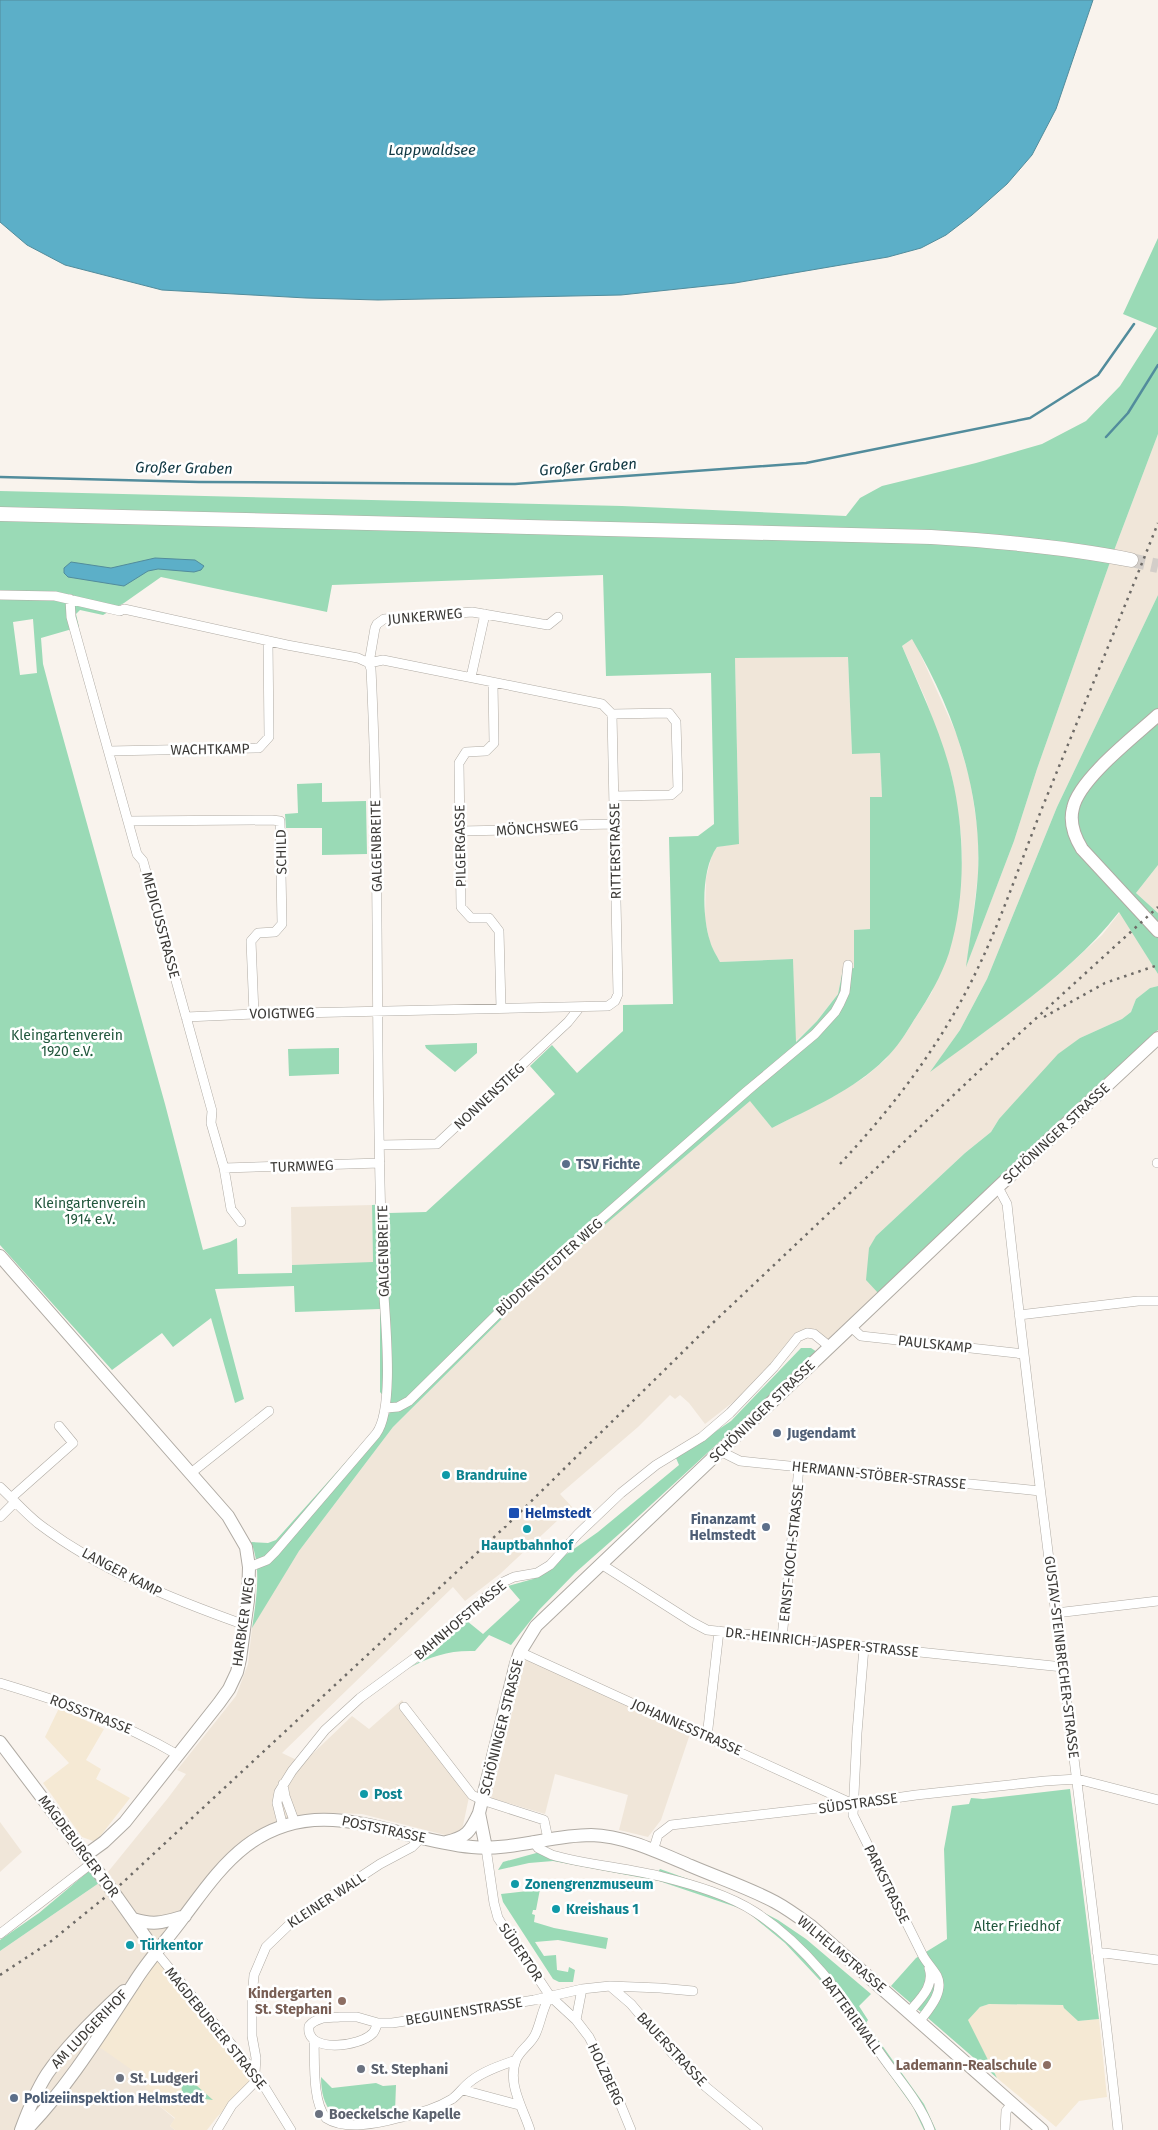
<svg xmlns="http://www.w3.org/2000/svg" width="1158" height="2130" viewBox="0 0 1158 2130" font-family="'Fira Sans',sans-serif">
<rect width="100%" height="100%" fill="#f9f3ed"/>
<!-- built -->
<path fill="#f0e6d9" d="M1158,434V595L1057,807L987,979L960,1030L932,1070L1058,975L1102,935L1120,912L1158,974V986L1150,988L1136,999L1131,1012L1122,1019L1080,1038L999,1119L991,1132L965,1153L876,1236L869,1249V1262L879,1294L825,1344L810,1335L803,1337L746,1392L705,1424L689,1403L680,1395L675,1399L670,1395L638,1427L560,1494L572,1507L500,1574L465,1601L453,1587L282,1753L303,1763L352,1716L369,1729L402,1700L472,1794L469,1797L461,1835H445L362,1814L334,1813L312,1814L275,1824L253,1834L239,1845L154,1944L149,2082L154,2094L151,2099L175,2119L170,2126L175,2130H0V1951L99,1883L168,1798L186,1774L177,1770L236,1696L248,1664L252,1628L267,1602L299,1551L393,1427L546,1275L750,1100L772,1128L836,1095L865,1077L886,1059L904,1036L932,992L962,861L961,834L952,776L926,700L902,646L913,638L957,735L970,780L978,831V875L967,964L1014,841L1037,769L1115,548Z
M848,657L852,754L880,753L882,797L870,798V929L854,930V968L843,969L838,994L817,1021L795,1042L793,959L720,962L710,944L705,918L706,878L712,855L717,847L739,843L735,658Z
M1158,865V913L1136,893Z
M372,1205L373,1263L292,1265L291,1207Z
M525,1659L690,1734L661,1820L648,1837L619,1830L628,1795L555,1774L545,1814L491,1798Z
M0,1822L22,1852L0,1872Z"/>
<!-- education -->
<path fill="#f5e9d4" d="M59,1708L104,1729L86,1760L101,1769L96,1779L130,1798L98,1839L93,1841L82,1837L43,1783L69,1763L45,1737Z
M159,1953L259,2076L217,2117L207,2130H175L170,2126L175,2118L151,2099L154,2094L145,2088L149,2082L98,2046Z
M989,2004L1063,2005L1078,2021L1099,2019L1107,2097L1079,2101L1056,2127L997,2078L967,2020L980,2007Z"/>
<!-- green -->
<path fill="#9adab6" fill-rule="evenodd" d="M1158,238V434L1115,548L1037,769L1014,841L966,967C970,936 976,904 978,873C982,790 953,709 912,639L902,646C920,689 941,731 952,777C965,833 966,897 949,953C941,977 928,999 914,1020C906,1033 897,1048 885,1059C854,1090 811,1108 772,1128L750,1101L546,1275L393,1427L299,1551L252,1628C256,1601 262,1568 251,1542L268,1543L276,1540L394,1408L380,1392V1309L295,1312L294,1286L215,1289L244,1399L235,1403L211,1318L173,1347L162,1333L112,1370L0,1245V491L622,506L846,516L860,498L882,486L976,463L1042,444L1086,421L1120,386L1157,328L1123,314ZM603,575L606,676L711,673L714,824L698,836L669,837L673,1004L623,1005V1031L577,1073L552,1045L530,1066L555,1094L426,1212L389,1213V1204L372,1205L373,1262L292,1265V1273L238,1274L237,1238L230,1242L203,1250L165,1104L52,698L43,664L41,638L79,627L76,614L80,610L103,615L124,603L161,577L327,612L332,585ZM33,619L37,673L20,675L13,622ZM848,657L852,754L880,753L882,797H870V929L854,930V968L843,969L838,994L817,1021L796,1042L793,959L720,962C717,956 712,949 710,941C702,916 701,869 717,847L739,844L735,658Z
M1158,595V865L1136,893L1158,913V974L1119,912C1070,975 994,1024 930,1072L960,1030L987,979L1057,807Z
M322,783V802L366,801L367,854L322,855V828H286L285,814L298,813L297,784Z
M1158,986V1030L879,1294L866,1280L869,1248L876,1236L965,1153L991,1132L999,1119L1058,1054L1080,1038L1122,1019L1131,1012L1136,999L1150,988Z
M477,1043V1053L455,1072L426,1048L425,1045Z
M339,1048V1074L289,1076L288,1049Z
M801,1348H811L817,1352L627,1527L575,1573L539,1610L511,1645L489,1635L475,1651C450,1650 431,1656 409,1668L433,1653L467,1621L483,1634L520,1600L508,1586L533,1579L550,1570L561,1558L598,1532L679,1465L676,1458L731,1421Z
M1070,1789L1099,2019L1078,2021L1064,2008L1063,2005L989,2004L980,2007L968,2020L997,2078L891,1986L916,1958L947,1939L944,1849L952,1806L969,1804L971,1798L983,1799Z
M540,1852L658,1872L660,1869L724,1892L778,1920L806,1939L871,1994L859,2006L868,2020L866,2023L924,2104L936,2130H924L913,2107L829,1990L785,1943L745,1910L659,1881L553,1861L529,1863L498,1870L503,1862Z
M89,1871L99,1883L0,1951V1940L39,1913Z
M537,1888L540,1889L536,1910H533L532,1914L535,1915L534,1922L554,1928L608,1938L606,1949L558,1940L535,1942L544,1956L556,1955L557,1970L568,1972L569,1967L575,1970L573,1982H559L553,1979L503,1902L501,1894L536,1890Z
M321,2077L332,2088L376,2083L383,2086L396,2085L395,2112C356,2130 321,2127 321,2077Z
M181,2078H188L213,2100L189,2097L182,2094Z"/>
<!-- water -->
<path fill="#5cafc8" stroke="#528c9c" d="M0,0H1093L1056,109L1032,155L1007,184L972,215L946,235L921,248L888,257L735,283L621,295L378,300L306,298L162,290L65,265L27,245L0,222Z
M155,558L195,560L204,566L201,570L194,572L158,569L148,571L124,586L68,577L64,573V568L71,562L111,568Z"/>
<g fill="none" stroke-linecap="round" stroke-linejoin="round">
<!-- stream -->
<path stroke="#528c9c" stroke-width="2.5" d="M1106,437L1128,413L1158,365
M0,477L199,482L515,484L806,463L1030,418L1098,375L1134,324"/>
<!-- primary-tunnel -->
<path stroke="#d3cec9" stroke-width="14" stroke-dasharray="14 7" stroke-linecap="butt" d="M1131,560L1158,566"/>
<defs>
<path id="street" d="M0,595L55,596L120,611L124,609L287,645L358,658L369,663L371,669C381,872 374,1075 383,1278C384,1312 396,1408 376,1434L275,1552L267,1560L249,1567
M70,599L71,617L137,854L143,861L212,1111L211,1123L224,1168L231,1209L241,1222
M471,677L485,614
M493,683L494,743L486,751L466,752L459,763L461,907L471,918H489L499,931L501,1008
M612,714L669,713L676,722L678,789L671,795L614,796
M109,751L259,748L269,737L268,641
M128,821L272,820L280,821L282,924L275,932L258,933L251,941L254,1014
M460,831L564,829L568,825L615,824
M186,1017L254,1014L608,1006L615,1001L618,994L612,714L602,704L383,660L369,663L375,628L377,624L384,619L472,612L548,625L558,617
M380,1145L437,1144L568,1022L580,1007
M1157,1163H1158
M224,1168L380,1163
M998,1187L1007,1204C1040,1513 1085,1821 1118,2130
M1019,1315L1138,1301H1158
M850,1326L861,1336L1024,1354
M386,1408L398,1407L409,1401L535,1277L747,1091L815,1034L835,1012L840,1003L845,992L848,965
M720,1451L740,1461L1040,1491
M191,1473L269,1411
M0,1487C13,1499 25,1513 39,1524C101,1571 172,1599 245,1625
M11,1498L73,1443L59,1426
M0,1517L15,1502
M601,1564L692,1622L707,1630L1063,1667
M1056,1613L1158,1601
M782,1638L799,1467
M864,1647L857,1733L853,1815L923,1956C927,1963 933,1969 937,1976C945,1992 928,2010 919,2022
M520,1652L853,1804
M0,1683C66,1703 118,1720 178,1755
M404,1707L472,1795L482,1800L544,1820L548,1839
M707,1737L719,1631
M283,1784L285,1796L295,1823
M283,1827L277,1803L279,1792L292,1771L325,1730L360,1698L434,1644L501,1583L514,1577L537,1573L550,1565L578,1534L621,1493L656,1465L702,1437L730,1413L774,1367L798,1337L807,1333L814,1334L830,1347
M533,1841L538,1848L552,1855C588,1865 627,1868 663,1877C694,1885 729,1895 755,1912C806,1945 842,1995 874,2044C892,2073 918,2098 930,2130
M486,1848L494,1903L498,1918L550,1996L576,2020L589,2037L608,2074L631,2130
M653,1851L658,1835L671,1825L853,1804L916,1795L1045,1781L1077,1779L1158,1800
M0,1934L92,1863
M156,1952L259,2078L291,2130
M1097,1952L1158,1960
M610,1986L631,2004L673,2054L706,2087L758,2130
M909,2012C920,1999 935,1986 929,1968
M340,2017H357L378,2023C376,2026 375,2031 373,2033C360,2047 305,2054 309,2026C317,2016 330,2018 340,2017Z
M576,2020L582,1989
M378,2023H392L439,2016L534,2000L582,1989L610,1986L660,1988L693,1991
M314,2040C315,2061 312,2102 326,2118C344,2130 377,2124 398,2118C418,2113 434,2110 452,2099C459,2094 464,2086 471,2081C483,2071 502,2065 516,2060
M255,2073L256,2058L252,2036V1998L254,1975L266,1947L293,1921L380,1864L412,1847L422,1837
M463,2090L519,2105
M217,2130L232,2105L259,2078
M530,2130C523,2108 507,2084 516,2060C520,2050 530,2045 535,2035C541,2023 542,2008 550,1996
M1005,2130L1006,2111L1012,2104"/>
<path id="secondary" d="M1158,715C1135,736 1079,779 1073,808C1069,823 1074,836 1082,849L1158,931
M0,1256L228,1516L246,1547L249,1567L248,1600L240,1659L237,1672L229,1689L219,1703L125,1822L104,1842L86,1855
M0,1742L117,1897L156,1952
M446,1842C467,1837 470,1832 479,1813
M486,1848L479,1813L516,1664L520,1652L536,1626L998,1187L1158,1038
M133,1919C155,1926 164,1922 185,1916
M21,2130C28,2111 36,2091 47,2074C66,2046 99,2014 124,1991
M26,2130C68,2087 101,2033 134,1983C148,1960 167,1940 183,1918C202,1893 220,1866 246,1846C320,1790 393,1840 472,1847C512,1851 551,1835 591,1835C626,1836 660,1853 691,1866C719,1878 749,1888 775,1902C788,1909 800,1918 811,1926L1042,2130"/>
<path id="primary" d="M0,514L931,537C999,541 1065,547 1131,560"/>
</defs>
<!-- street casing -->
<use href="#street" stroke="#b0aba4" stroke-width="10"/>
<!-- secondary casing -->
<use href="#secondary" stroke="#b0aba4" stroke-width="14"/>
<!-- primary casing -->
<use href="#primary" stroke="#b0aba4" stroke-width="15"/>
<!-- street -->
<use href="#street" stroke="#fff" stroke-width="9"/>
<!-- secondary -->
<use href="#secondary" stroke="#fff" stroke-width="12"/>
<!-- primary -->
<use href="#primary" stroke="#fff" stroke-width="14"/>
<!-- rail -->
<path stroke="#6e6b67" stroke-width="2.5" stroke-dasharray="2.5 5" stroke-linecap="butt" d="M1044,1017L1105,983L1158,965
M840,1164C895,1105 942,1043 977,970C1004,914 1023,854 1047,796C1084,705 1122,614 1158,523
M0,1975L50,1942L119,1886L506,1526L698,1337L997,1054L1158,907"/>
</g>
<!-- markers -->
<g fill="#5c6f8a" stroke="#fff" stroke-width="2">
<circle cx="566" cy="1164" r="5"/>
<circle cx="777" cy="1433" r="5"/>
<circle cx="766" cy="1527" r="5"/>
<circle cx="14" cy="2098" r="5"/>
</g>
<g fill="#0f9aa8" stroke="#fff" stroke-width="2">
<circle cx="446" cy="1475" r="5"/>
<circle cx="527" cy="1529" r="5"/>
<circle cx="364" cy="1794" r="5"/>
<circle cx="515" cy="1884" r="5"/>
<circle cx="556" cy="1909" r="5"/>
<circle cx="130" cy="1945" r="5"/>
</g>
<rect fill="#1a4fb4" stroke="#fff" stroke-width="2" x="508" y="1507" width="12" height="12" rx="2.5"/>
<g fill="#8d6e63" stroke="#fff" stroke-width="2">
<circle cx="342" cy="2001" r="5"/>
<circle cx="1047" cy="2065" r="5"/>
</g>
<g fill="#6b7280" stroke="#fff" stroke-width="2">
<circle cx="361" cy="2069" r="5"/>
<circle cx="120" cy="2078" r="5"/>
<circle cx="319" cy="2114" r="5"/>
</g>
<g text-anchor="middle" stroke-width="5" stroke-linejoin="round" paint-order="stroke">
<!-- street labels -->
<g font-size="14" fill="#3c3a37" stroke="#fff">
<text transform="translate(425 616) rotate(-5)" y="5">JUNKERWEG</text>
<text transform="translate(210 749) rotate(-1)" y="5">WACHTKAMP</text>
<text transform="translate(537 828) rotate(-4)" y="5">MÖNCHSWEG</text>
<text transform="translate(376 846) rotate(-91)" y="5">GALGENBREITE</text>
<text transform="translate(460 846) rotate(-91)" y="5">PILGERGASSE</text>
<text transform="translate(615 851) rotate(-91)" y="5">RITTERSTRASSE</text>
<text transform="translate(281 852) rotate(-91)" y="5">SCHILD</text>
<text transform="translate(161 925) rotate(75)" y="5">MEDICUSSTRASSE</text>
<text transform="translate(282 1013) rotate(-1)" y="5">VOIGTWEG</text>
<text transform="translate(489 1096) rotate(-43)" y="5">NONNENSTIEG</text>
<text transform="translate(1056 1133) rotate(-43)" y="5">SCHÖNINGER STRASSE</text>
<text transform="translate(302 1166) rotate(-2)" y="5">TURMWEG</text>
<text transform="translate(383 1251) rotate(-91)" y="5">GALGENBREITE</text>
<text transform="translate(549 1267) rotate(-42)" y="5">BÜDDENSTEDTER WEG</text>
<text transform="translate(935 1344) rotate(6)" y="5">PAULSKAMP</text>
<text transform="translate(762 1411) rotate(-44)" y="5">SCHÖNINGER STRASSE</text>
<text transform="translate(879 1475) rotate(6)" y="5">HERMANN-STÖBER-STRASSE</text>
<text transform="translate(791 1553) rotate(-84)" y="5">ERNST-KOCH-STRASSE</text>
<text transform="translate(122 1572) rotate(28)" y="5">LANGER KAMP</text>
<text transform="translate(460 1620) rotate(-40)" y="5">BAHNHOFSTRASSE</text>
<text transform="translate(243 1622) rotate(-82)" y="5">HARBKER WEG</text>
<text transform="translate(822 1642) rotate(6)" y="5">DR.-HEINRICH-JASPER-STRASSE</text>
<text transform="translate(1062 1657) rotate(83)" y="5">GUSTAV-STEINBRECHER-STRASSE</text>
<text transform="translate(91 1714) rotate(21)" y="5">ROSSSTRASSE</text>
<text transform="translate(501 1727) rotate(-76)" y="5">SCHÖNINGER STRASSE</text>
<text transform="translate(687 1727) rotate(24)" y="5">JOHANNESSTRASSE</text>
<text transform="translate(858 1803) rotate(-8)" y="5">SÜDSTRASSE</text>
<text transform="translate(384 1829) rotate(12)" y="5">POSTSTRASSE</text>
<text transform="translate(79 1846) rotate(53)" y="5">MAGDEBURGER TOR</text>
<text transform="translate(887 1884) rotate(64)" y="5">PARKSTRASSE</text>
<text transform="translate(326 1900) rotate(-33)" y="5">KLEINER WALL</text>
<text transform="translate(521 1952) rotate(56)" y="5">SÜDERTOR</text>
<text transform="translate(842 1954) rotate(40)" y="5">WILHELMSTRASSE</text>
<text transform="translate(464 2011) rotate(-9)" y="5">BEGUINENSTRASSE</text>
<text transform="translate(852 2015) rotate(54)" y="5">BATTERIEWALL</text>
<text transform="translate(216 2028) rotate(51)" y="5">MAGDEBURGER STRASSE</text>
<text transform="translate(89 2029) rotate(-46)" y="5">AM LUDGERIHOF</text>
<text transform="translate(672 2049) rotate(47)" y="5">BAUERSTRASSE</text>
<text transform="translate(606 2074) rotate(65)" y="5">HOLZBERG</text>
</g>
<!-- park labels -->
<g font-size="14" fill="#21563c" stroke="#fff">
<text x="67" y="1040">Kleingartenverein<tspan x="67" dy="16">1920 e.V.</tspan></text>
<text x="90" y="1208">Kleingartenverein<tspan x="90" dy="16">1914 e.V.</tspan></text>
<text x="1017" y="1931">Alter Friedhof</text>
</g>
<!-- service labels -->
<g font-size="14" font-weight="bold" fill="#4e5e75" stroke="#fff" text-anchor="start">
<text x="576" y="1169">TSV Fichte</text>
<text x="787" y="1438">Jugendamt</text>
<text x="756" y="1524" text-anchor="end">Finanzamt<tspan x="756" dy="16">Helmstedt</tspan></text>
<text x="24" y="2103">Polizeiinspektion Helmstedt</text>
</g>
<!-- culture labels -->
<g font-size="14" font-weight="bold" fill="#0d838f" stroke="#fff" text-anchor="start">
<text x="456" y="1480">Brandruine</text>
<text x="527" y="1550" text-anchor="middle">Hauptbahnhof</text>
<text x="374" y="1799">Post</text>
<text x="525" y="1889">Zonengrenzmuseum</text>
<text x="566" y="1914">Kreishaus 1</text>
<text x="140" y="1950">Türkentor</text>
</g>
<!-- transit labels -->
<g font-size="14" font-weight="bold" fill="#164399" stroke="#fff" text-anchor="start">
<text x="525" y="1518">Helmstedt</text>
</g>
<!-- education labels -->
<g font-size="14" font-weight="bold" fill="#785e54" stroke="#fff" text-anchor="end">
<text x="332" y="1998">Kindergarten<tspan x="332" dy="16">St. Stephani</tspan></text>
<text x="1037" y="2070">Lademann-Realschule</text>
</g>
<!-- worship labels -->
<g font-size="14" font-weight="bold" fill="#5b616d" stroke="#fff" text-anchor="start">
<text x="371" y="2074">St. Stephani</text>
<text x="130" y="2083">St. Ludgeri</text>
<text x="329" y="2119">Boeckelsche Kapelle</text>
</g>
<!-- water labels -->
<g font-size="15" font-style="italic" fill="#0d3540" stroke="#fff">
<text x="432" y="155">Lappwaldsee</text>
<text transform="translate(588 467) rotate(-4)" y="5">Großer Graben</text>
<text transform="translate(184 468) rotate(1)" y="5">Großer Graben</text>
</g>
</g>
</svg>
